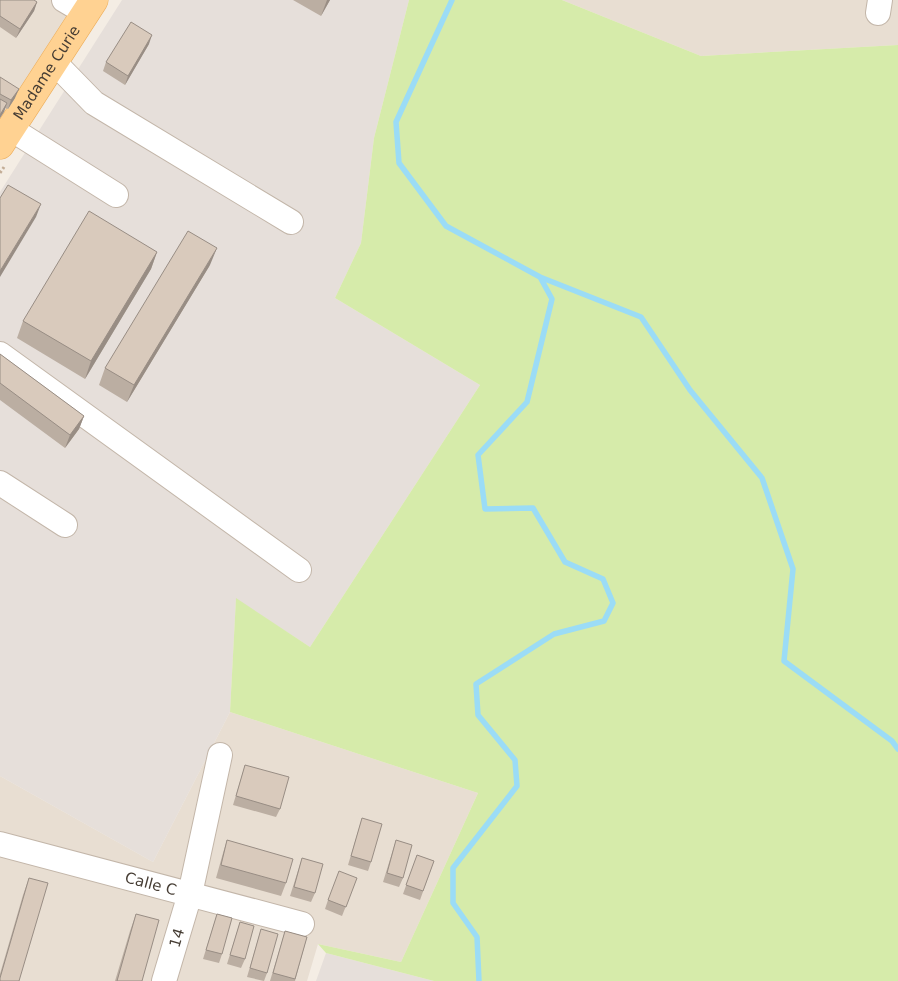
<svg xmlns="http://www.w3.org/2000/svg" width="898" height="981" viewBox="0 0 898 981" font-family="'DejaVu Sans',sans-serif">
<rect width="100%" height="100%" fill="#f4ede4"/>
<!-- residential -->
<path fill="#e8ded2" d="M0,0H85L0,129Z
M562,0H898V45L701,56Z
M230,712L478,793L401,962L318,944L307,981H0V776L153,862Z"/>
<!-- industrial -->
<path fill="#e6dfda" d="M122,0H409L374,138L361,243L335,298L480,385L310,647L236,599L230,712L153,862L0,776V192Z
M326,953L434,981H316Z"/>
<!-- green -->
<path fill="#d6ebaa" d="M409,0H562L701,56L898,45V981H434L326,953L318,944L401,962L478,793L230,712L236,598L310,647L480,385L335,298L361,243L374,138Z"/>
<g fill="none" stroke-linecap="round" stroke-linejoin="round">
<!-- stream -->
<path stroke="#9bdcf6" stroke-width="5.5" d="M452,0L396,122L399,163L446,226L540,277L552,299L527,402L478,455L485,509L533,508L565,562L603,579L613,603L604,621L554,634L476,684L478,715L515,760L517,786L453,868V903L477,937L479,981
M540,277L641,317L690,390L762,478L793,569L784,661L892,741L898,749"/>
<defs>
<g id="minor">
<path d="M64,0L86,13"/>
<path d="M878,13L880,0"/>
<path d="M54,62L94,103L291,222"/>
<path d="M11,129L116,195"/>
<path d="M0,354L299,570"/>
<path d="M0,483L65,525"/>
<path id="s1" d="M0,844L302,924"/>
<path id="s2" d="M164,981L190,894L220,755"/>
</g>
<g id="major">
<path id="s3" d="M0,145L94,0"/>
</g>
</defs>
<!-- minor casing -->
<use href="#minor" stroke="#c3b6a9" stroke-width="26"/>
<!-- major casing -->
<use href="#major" stroke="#edae5a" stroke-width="29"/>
<!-- path -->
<path stroke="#c3ad96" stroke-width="3" stroke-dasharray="2.5 2.5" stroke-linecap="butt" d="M0,173L4,167"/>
<!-- minor -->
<use href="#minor" stroke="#fff" stroke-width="24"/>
<!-- major -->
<use href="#major" stroke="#ffd292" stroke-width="28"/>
</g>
<!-- wall -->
<path fill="#bbaea2" d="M0,0L37,2L34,11L16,38L0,27Z
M293,0H330L321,16Z
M149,44L125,85L103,71L106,62Z
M0,77L15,98L8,109L5,108L0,118Z
M157,252L151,269L85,379L17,338L23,321Z
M210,265L127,402L99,385L105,368Z
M0,354L84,416L79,429L65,448L0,400Z
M245,765L280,809L276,817L233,805Z
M362,818L371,862L368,871L348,865Z
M227,840L286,883L281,896L216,878L223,853Z
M396,840L403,878L399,887L383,882Z
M417,855L434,861L420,900L403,894Z
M302,858L315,893L311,902L290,896Z
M29,878L0,981V974L23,895Z
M357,878L342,916L325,909L328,900Z
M136,914L142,981H115L130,931Z
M217,914L222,954L219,963L203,959Z
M240,922L245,959L241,968L227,964Z
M261,929L267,973L264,981L247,977Z
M285,931L307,937L295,981H270Z"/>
<!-- shaded-wall -->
<path fill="#988d84" d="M327,0H330L321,16Z
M37,2L34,11L16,38L20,29Z
M152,35L149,44L125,85L128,76Z
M19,89L15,98L8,109L11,100Z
M7,103L4,112L0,118V115Z
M41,204L36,217L0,277V271Z
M217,248L210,265L127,402L134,385Z
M157,252L151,269L85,379L91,361Z
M84,416L79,429L65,448L70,435Z"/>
<!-- building -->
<path fill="#d9cabc" stroke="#988d84" d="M0,0H34L37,2L20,29L0,16Z
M131,22L152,35L128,76L106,62Z
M0,77L19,89L11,100L0,94Z
M0,99L7,103L0,115Z
M8,185L41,204L0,271V198Z
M89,211L157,252L91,361L23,321Z
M188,231L217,248L134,385L105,368Z
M0,354L84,416L70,435L0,383Z
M245,765L289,777L280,809L236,796Z
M362,818L382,824L371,862L351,856Z
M227,840L293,859L286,883L221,865Z
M396,840L412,845L403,878L387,873Z
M417,855L434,861L423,891L406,885Z
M302,858L323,864L315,893L294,887Z
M339,871L357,878L346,907L328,900Z
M29,878L48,883L19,981H0V978Z
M136,914L159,920L142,981H117Z
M217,914L232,918L222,954L206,950Z
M240,922L254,926L245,959L230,955Z
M261,929L278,934L267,973L250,968Z
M285,931L307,937L295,979L273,973Z"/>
<g text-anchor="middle" stroke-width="4.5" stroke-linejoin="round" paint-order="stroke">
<!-- street labels -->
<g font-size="15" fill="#463d34" stroke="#fff">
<text dy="5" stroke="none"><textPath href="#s3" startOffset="86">Madame Curie</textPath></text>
<text dy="5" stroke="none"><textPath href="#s1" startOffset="156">Calle C</textPath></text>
<text dy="5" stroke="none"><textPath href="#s2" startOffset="45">14</textPath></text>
</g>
</g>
</svg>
